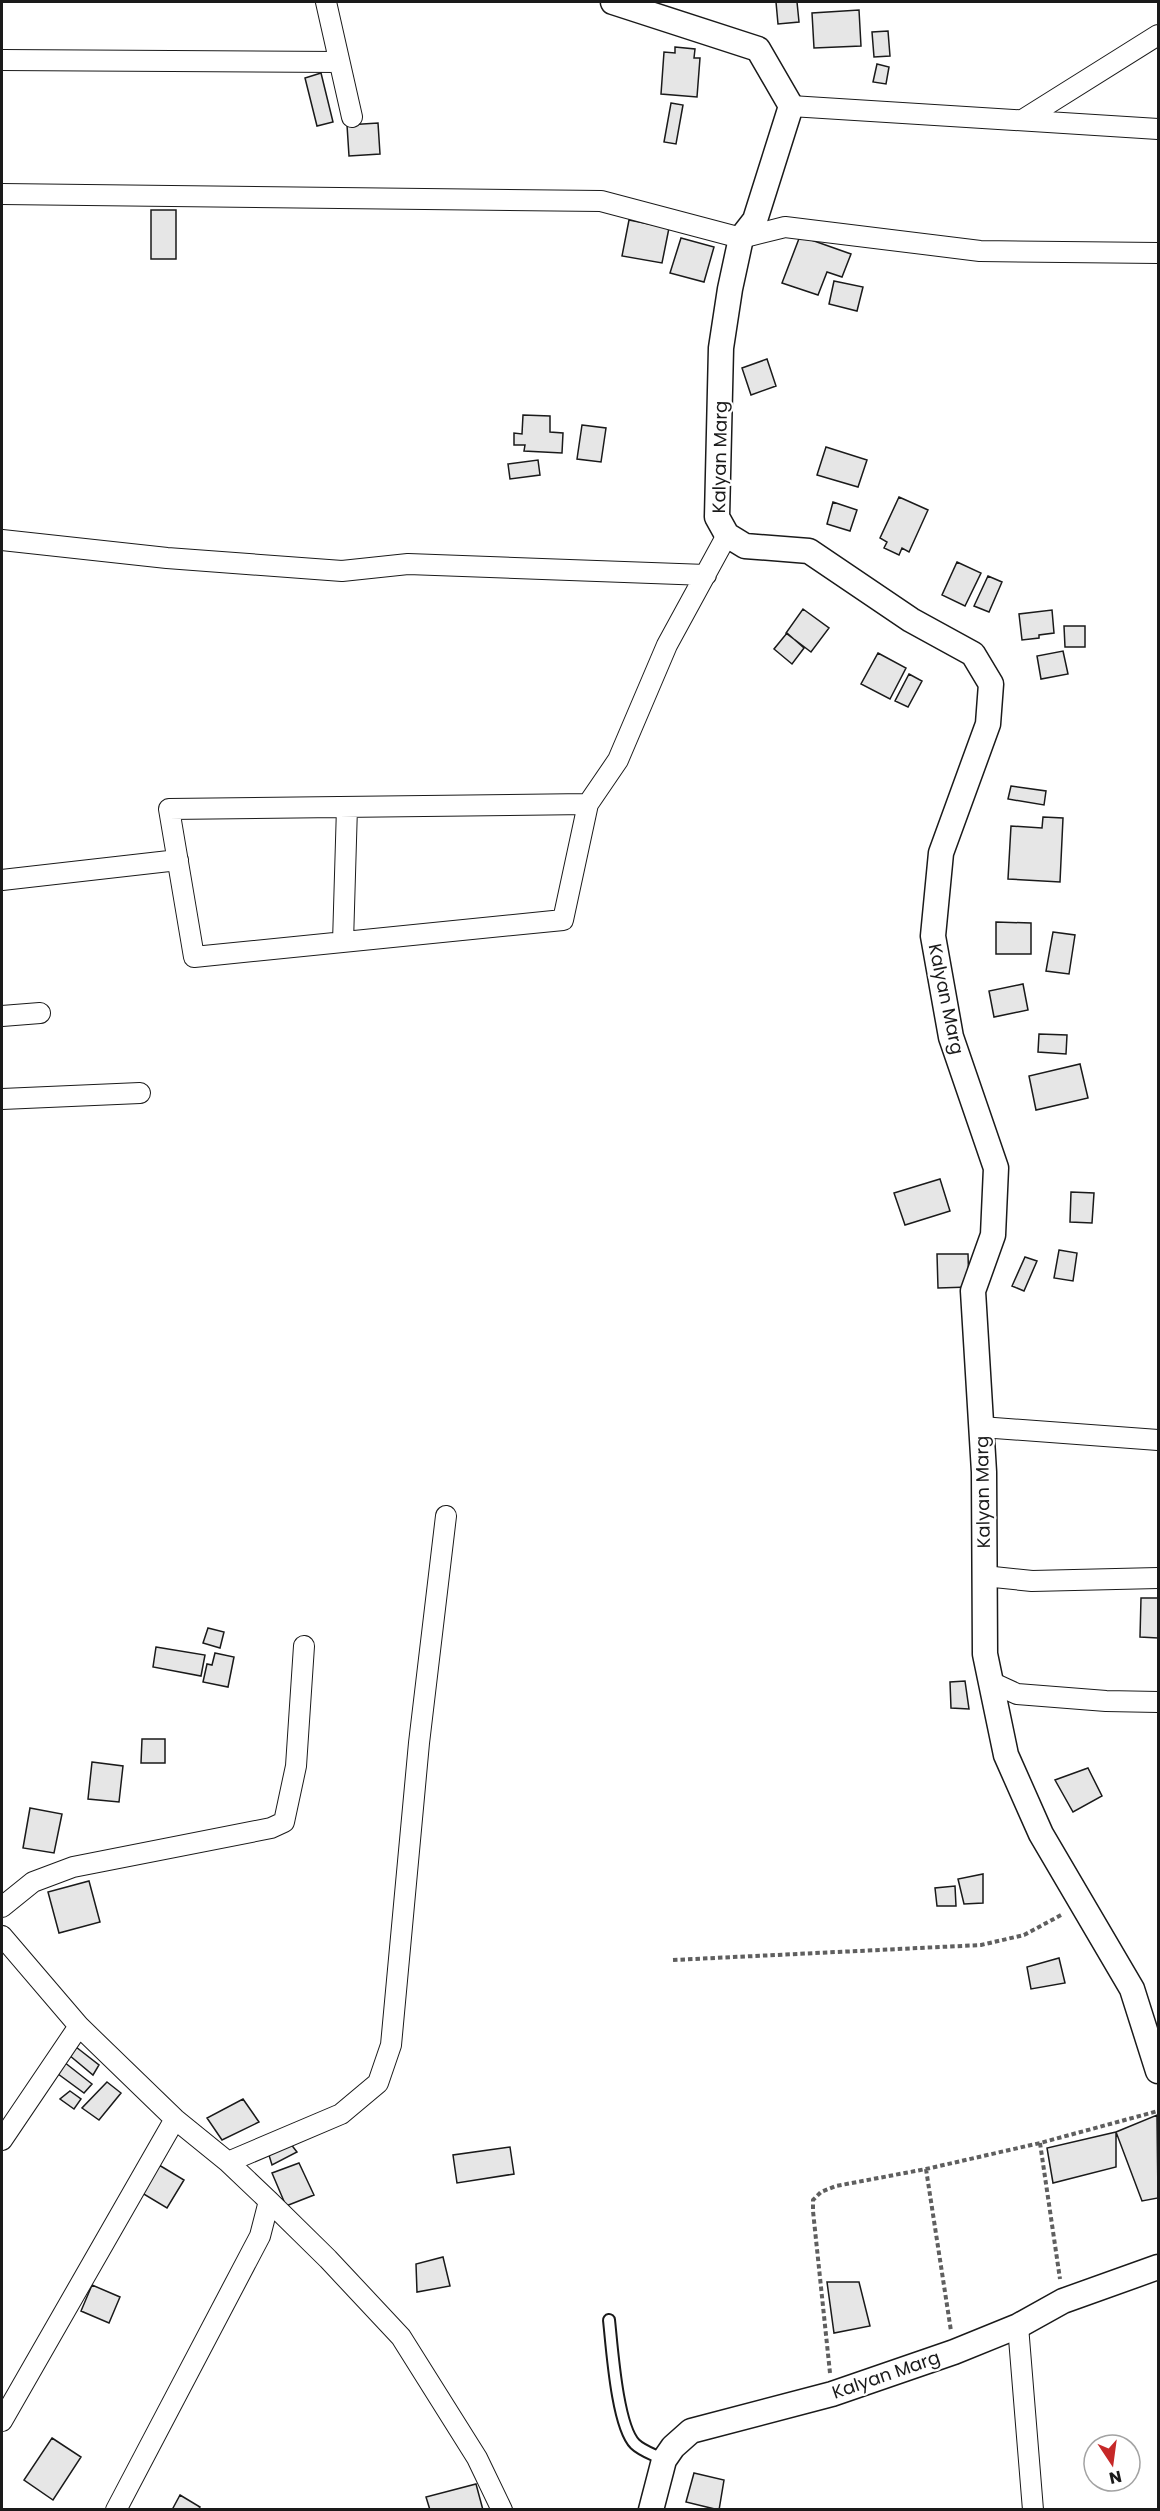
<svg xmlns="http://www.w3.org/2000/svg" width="1160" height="2511" viewBox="0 0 1160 2511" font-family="Poppins,sans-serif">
<rect width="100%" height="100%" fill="#fff"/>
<!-- building -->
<path fill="#e6e6e6" stroke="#1a1a1a" stroke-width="1.5" d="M776,2H797L799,22L778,24Z
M859,10L861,46L814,48L812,13Z
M888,31L890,56L874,57L872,32Z
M675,47L695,49L694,58H700L697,97L661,94L664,52L675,53Z
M877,64L889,67L886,84L873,82Z
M321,73L333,122L317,126L305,78Z
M671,103L683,105L676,144L664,142Z
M378,123L380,154L349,156L347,125Z
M151,210H176V259H151Z
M629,220L669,228L662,263L622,256Z
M800,236L851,254L842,277L827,272L818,295L782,283Z
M681,238L714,247L704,282L670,273Z
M834,281L863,287L857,311L829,304Z
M767,359L776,386L751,395L742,368Z
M523,415L550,416V432L563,433L562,453L524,451L525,445H514V433L522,434Z
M582,425L606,428L601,462L577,459Z
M826,447L867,460L858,487L817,475Z
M538,460L540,475L510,479L508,464Z
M899,497L928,510L909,552L902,548L899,555L884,548L887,542L880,538Z
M833,502L857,510L850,531L827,524Z
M957,562L981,573L965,606L942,595Z
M988,576L1002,582L989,612L974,606Z
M803,609L829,628L811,652L786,633Z
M1052,610L1054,633L1039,635V638L1022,640L1019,614Z
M1064,626H1085V647H1065Z
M787,633L804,648L792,664L774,649Z
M1063,651L1068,674L1041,679L1037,656Z
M878,653L906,668L890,699L861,684Z
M909,674L922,681L908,707L895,701Z
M1011,786L1046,791L1044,805L1008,799Z
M1043,817L1063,818L1060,882L1008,879L1011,826L1042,828Z
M996,922L1031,923V954H996Z
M1053,932L1075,935L1069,974L1046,971Z
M1023,984L1028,1010L994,1017L989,991Z
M1039,1034L1067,1035L1066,1054L1038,1052Z
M1080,1064L1088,1098L1036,1110L1029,1076Z
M940,1179L950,1211L905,1225L894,1193Z
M1071,1192L1094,1193L1092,1223L1070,1222Z
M1059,1250L1077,1253L1073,1281L1054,1278Z
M937,1254H968L969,1287L938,1288Z
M1025,1257L1037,1261L1024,1291L1012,1286Z
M1141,1598H1158V1638L1140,1637Z
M208,1628L224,1632L220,1648L203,1643Z
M156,1647L205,1655L201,1676L153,1667Z
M215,1653L234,1657L228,1687L203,1682L207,1664L212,1665Z
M965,1681L969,1709L951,1708L950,1682Z
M142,1739H165V1763H141Z
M92,1762L123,1766L119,1802L88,1799Z
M1088,1768L1102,1796L1073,1812L1055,1780Z
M30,1808L62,1814L54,1853L23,1848Z
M983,1874V1903L964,1904L958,1879Z
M89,1881L100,1922L59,1933L48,1892Z
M955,1886L956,1906H937L935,1888Z
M1059,1958L1065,1983L1031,1989L1027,1967Z
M76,2047L99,2065L93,2075L69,2055Z
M64,2062L92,2084L84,2093L54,2071Z
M107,2082L121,2093L99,2120L82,2108Z
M70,2091L81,2099L74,2109L60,2099Z
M243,2099L259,2122L222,2140L207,2118Z
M1157,2115L1158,2198L1142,2201L1116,2132Z
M1116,2132V2167L1053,2183L1047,2148Z
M290,2143L297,2152L272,2165L268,2152Z
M510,2147L514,2174L457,2183L453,2155Z
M299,2163L314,2195L286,2206L272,2173Z
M159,2165L184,2180L167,2208L142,2193Z
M443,2257L450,2286L417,2292L416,2264Z
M827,2282H859L870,2326L834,2333Z
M92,2285L120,2297L109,2323L81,2311Z
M52,2438L81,2457L53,2500L24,2480Z
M694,2473L724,2480L719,2510L686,2502Z
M476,2484L483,2510H430L426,2497Z
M180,2495L200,2507L198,2510H172Z"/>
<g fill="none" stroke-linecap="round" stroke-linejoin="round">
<defs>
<path id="service" d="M609,2320C612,2347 617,2426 635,2444C642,2451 655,2455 664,2460"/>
<path id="minor" d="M326,2L352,117
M2,60L339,62
M791,106L1158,129
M1024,119L1158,35
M2,194L601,201L741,238L785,227L980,251L1158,253
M2,540L167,558L342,571L408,564L706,575
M588,804L169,809L194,957L563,920L588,804L618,760L667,645L727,535
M2,880L178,860
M343,942L347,807
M2,1016L40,1013
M2,1099L140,1093
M981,1427L1158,1440
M984,1576L1032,1581L1158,1578
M991,1682L1017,1694L1106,1701L1158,1702
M2,1907L33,1882L73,1867L271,1828L284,1822L296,1766L304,1646
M2,1936L79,2026L175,2119L228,2162L269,2201L328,2259L401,2337L477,2458L502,2510
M2,2140L79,2026
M228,2162L341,2114L378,2083L391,2045L419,1743L446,1516
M1018,2326L1033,2510
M2,2421L175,2119
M116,2510L260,2236L269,2201"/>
<path id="tertiary" d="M613,2L758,49L791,106L755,220L741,238L730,289L721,348L717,517L727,535L745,546L809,551L911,620L973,654L991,684L988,724L941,853L933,936L951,1037L996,1168L993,1235L973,1291L984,1472L985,1654L1006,1755L1041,1834L1132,1989L1158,2071
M651,2510L664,2460L673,2447L691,2431L832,2394L954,2352L1018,2326L1063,2301L1158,2267"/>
</defs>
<!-- service casing -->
<use href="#service" stroke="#1a1a1a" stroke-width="14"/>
<!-- minor casing -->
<use href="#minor" stroke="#1a1a1a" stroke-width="22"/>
<!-- tertiary casing -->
<use href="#tertiary" stroke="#1a1a1a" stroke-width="27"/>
<!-- path -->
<path stroke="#5f5f5f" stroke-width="4" stroke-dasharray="4.5 3" stroke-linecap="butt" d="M673,1960L981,1945L1024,1935L1063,1914
M1040,2143L1060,2279
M926,2169L951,2331
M830,2373L813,2211V2200L821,2192L836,2186L926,2169L1040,2143L1158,2111"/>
<!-- service -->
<use href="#service" stroke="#fff" stroke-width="10"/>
<!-- minor -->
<use href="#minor" stroke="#fff" stroke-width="20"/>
<!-- tertiary -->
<use href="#tertiary" stroke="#fff" stroke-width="24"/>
</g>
<g text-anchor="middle" stroke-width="4.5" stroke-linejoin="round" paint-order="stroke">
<!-- street labels -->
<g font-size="18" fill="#1a1a1a" stroke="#fff">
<text transform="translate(720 457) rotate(-89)" y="6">Kalyan Marg</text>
<text transform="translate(946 999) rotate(78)" y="6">Kalyan Marg</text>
<text transform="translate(983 1492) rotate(-91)" y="6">Kalyan Marg</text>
<text transform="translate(886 2375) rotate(-19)" y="6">Kalyan Marg</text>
</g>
</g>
<!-- border -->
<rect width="1160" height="2511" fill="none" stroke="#1a1a1a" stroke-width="6"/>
<!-- north arrow -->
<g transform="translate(1112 2463) rotate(167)"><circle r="28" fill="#ffffff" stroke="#a3a3a3" stroke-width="1.5"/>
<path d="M0-4.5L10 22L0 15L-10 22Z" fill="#c62828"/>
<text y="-9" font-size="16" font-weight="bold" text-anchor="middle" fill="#1a1a1a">N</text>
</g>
</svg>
